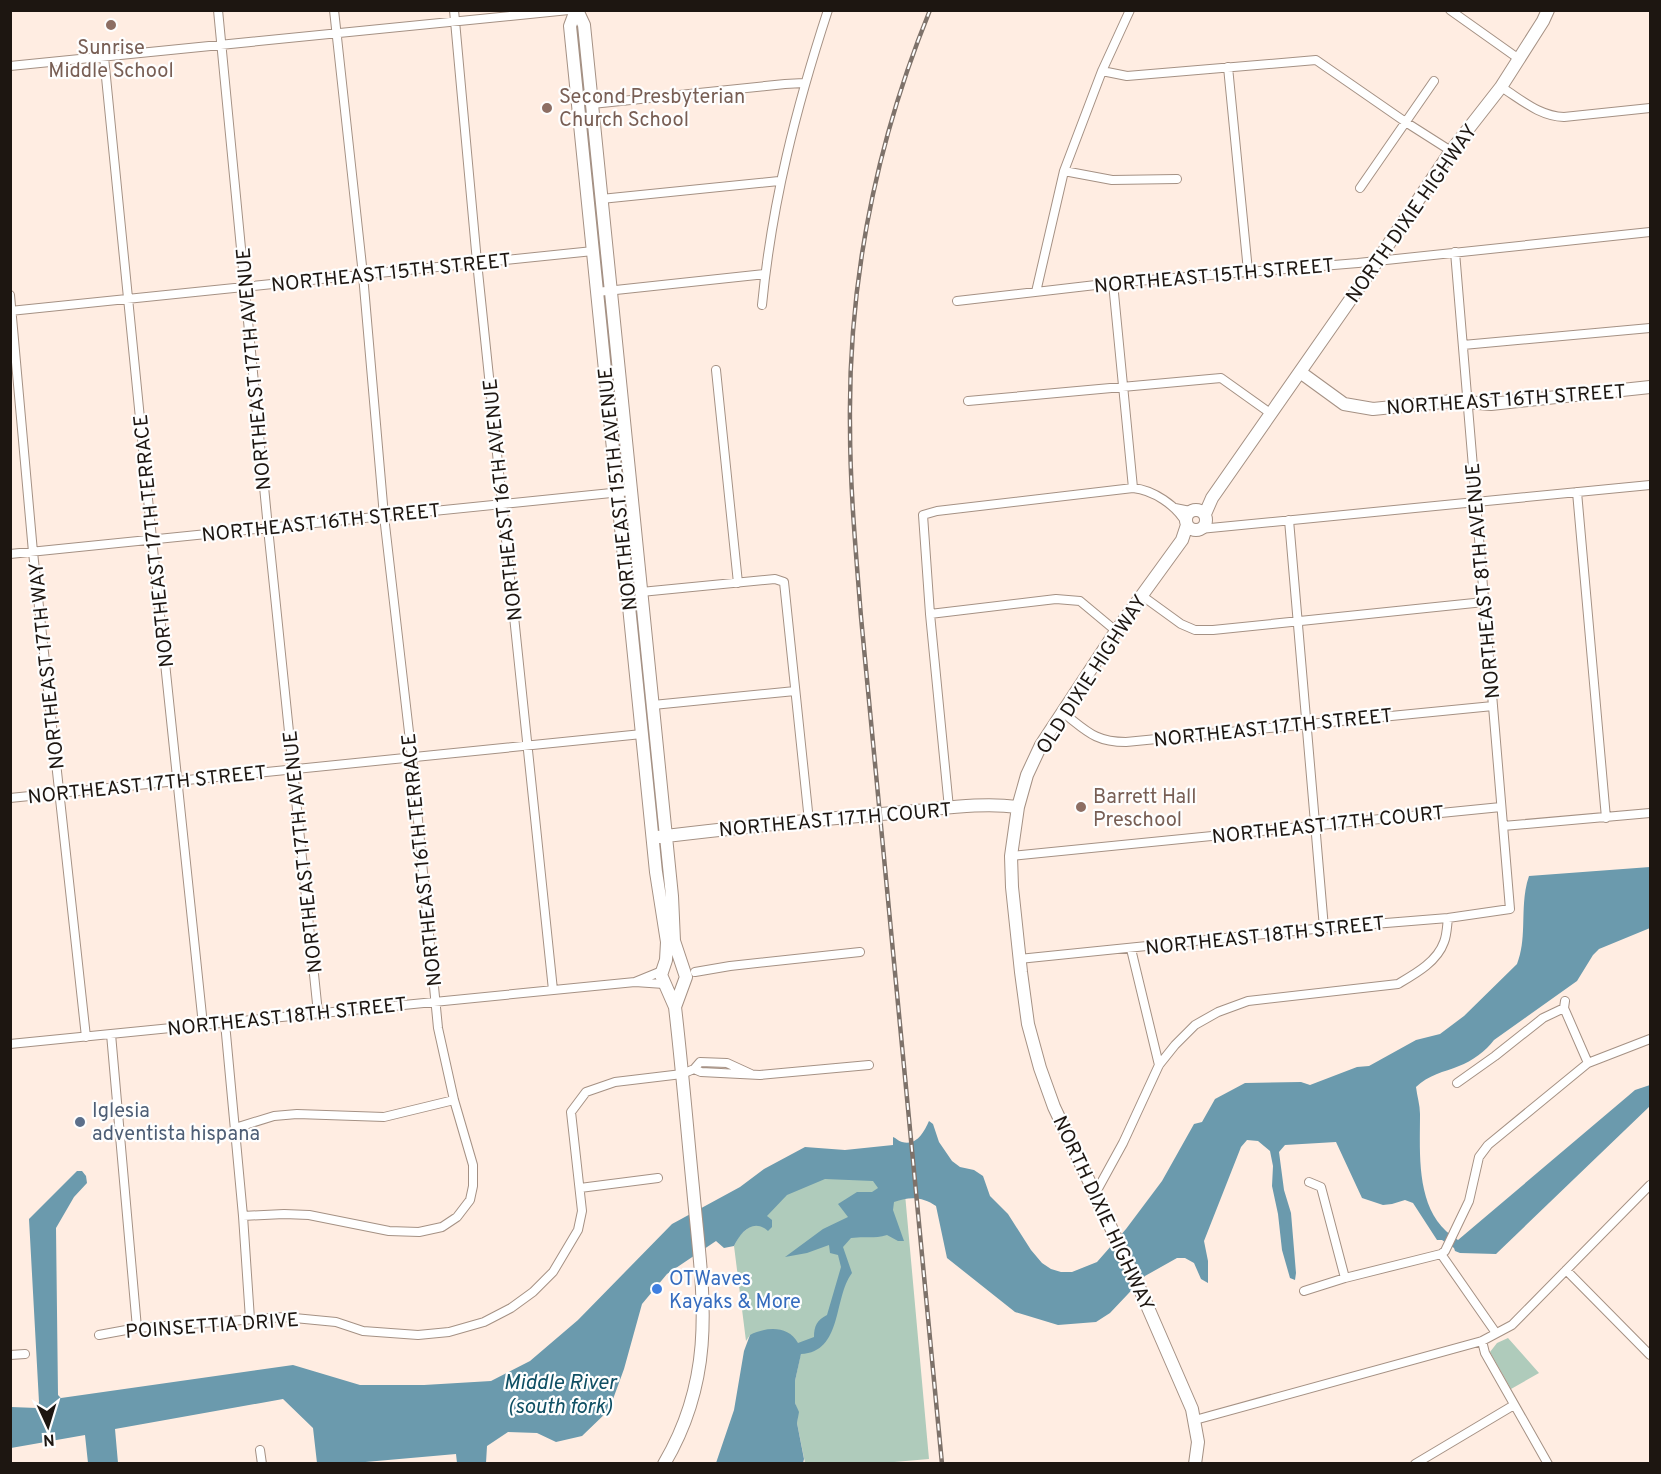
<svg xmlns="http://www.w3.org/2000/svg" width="1661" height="1474" viewBox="0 0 1661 1474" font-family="Overpass,sans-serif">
<rect width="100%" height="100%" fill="#ffede2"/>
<!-- green -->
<path fill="#afcbbb" d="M825,1170L878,1173L905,1194L929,1459L871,1464L805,1463L797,1423L798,1412L795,1403V1381L801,1353L750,1335L746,1341L734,1246L739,1236L793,1187Z
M1508,1338L1539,1373L1511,1389L1490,1352L1497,1343Z"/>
<!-- water -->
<path fill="#6b9aad" d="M1650,867V928L1599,949L1593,955L1577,981L1494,1040C1486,1051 1472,1061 1459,1066C1444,1072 1428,1075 1416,1087C1417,1096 1420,1105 1420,1114C1420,1157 1415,1215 1458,1240L1628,1096L1635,1090L1650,1085V1106L1496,1254L1460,1253L1455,1251L1454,1248L1442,1240H1437L1413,1203L1405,1200L1392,1204L1383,1205L1362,1198L1336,1142L1285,1145L1279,1152L1284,1190L1291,1213L1296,1273L1295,1280L1290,1278L1282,1250L1278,1214L1272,1186L1273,1166L1270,1151L1258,1141L1247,1140L1241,1147L1204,1241L1208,1261V1283L1201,1279L1194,1263L1185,1258H1177L1145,1276L1110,1313L1096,1322L1058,1325L1015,1312L947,1258L936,1206C923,1197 910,1196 894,1202L893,1210L904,1241H898L887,1235C874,1239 864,1236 851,1238L843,1247L852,1273C833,1298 843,1352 801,1354L795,1381V1403L799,1412L797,1423L804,1459L803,1463H716L734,1410L744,1351L750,1335C766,1327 788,1325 798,1343L814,1337C814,1326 817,1320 827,1315L841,1267L838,1255L830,1253L829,1245L807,1253L785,1257L823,1229L848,1217L838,1204L857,1192H872L878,1188L873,1181L825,1179L787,1195L767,1216L772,1220V1227L768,1231C753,1218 741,1232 734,1246L724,1248L716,1241L667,1274L642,1304L624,1369L609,1410L582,1436L556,1442L537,1433L508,1432L487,1446L486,1463H457L456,1454L354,1463H317L313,1428L283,1399L115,1429L118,1463H88L85,1435L11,1448V1407L37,1408L39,1402L29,1219L77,1171H82L86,1176L87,1183L74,1197L56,1228L58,1395L61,1398L293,1365L360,1385H424L491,1381L530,1361L578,1320L672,1224L740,1187L764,1169L805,1147L845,1150L893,1145V1137C896,1138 898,1141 902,1142C917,1146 924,1132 929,1121L933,1124L939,1142L952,1161L960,1167L974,1170L983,1176L990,1196L1008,1214L1031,1250L1042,1263L1051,1269L1061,1272H1072L1097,1262L1126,1229L1162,1181L1194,1124L1202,1122L1215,1099L1245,1083L1301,1082L1310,1085L1357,1067L1369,1066L1416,1040L1440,1034L1464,1016L1517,964C1528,937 1519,905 1529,876Z"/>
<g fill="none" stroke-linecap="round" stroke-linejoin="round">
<defs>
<path id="street" d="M218,10L268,528L318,1013
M454,10L477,262L553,990
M1450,10L1519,59
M104,57L152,539L203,1025
M10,66L569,10
M1228,67L1248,271
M1102,71L1127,76L1316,60L1407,123L1451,151
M1501,87C1522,100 1539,116 1564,117L1650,108
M592,104L785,84L804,83
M1064,171L1112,180L1177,179
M1360,188L1434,81
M601,199L779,181
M1113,283L1133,488
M597,292L765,274
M1036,292L1064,171L1102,71L1130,10
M10,295L33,552L86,1037
M957,301L1113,283L1358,263L1650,232
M762,305C772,202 796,108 828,10
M10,311L593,251
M1463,345L1650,328
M716,370L738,583
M968,401L1221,378L1270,413
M1577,492L1606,818
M1175,508L1190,511
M1289,520L1324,928
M1200,529L1650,485
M10,554L631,491
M641,592L775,579L784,582L809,821
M1141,595L1181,624L1195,630H1213L1484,602
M930,614L1056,599L1080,601L1116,631
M653,705L795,691
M1062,712C1086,730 1094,742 1126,742L1493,706
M10,798L642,734
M949,808L930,614L923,515L937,511L1133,488C1153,490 1176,505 1186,523
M1503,826L1650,813
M1011,856L1501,807
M1131,949L1159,1065
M1019,959L1324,928L1448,918L1510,909L1455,252
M662,971L635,982L664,984
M695,972L730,966L860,952
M1565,1001L1564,1008L1588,1063
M225,1023L243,1216L250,1319
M111,1034L137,1328
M10,1044L635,982
M694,1069L701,1072L760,1075L869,1065
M1457,1083L1495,1056L1543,1018L1564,1008
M235,1128L274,1116L297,1114L384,1117L454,1100
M1309,1182L1321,1187L1345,1278
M580,1188L658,1178
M1095,1194L1123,1143L1159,1065L1175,1045L1195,1025L1218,1012L1248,1001L1398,984C1415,974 1437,962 1444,942C1447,935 1447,925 1448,918
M243,1216L284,1214L309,1215L389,1231L419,1232L442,1227L457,1217L470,1200L473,1186V1165L454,1100L438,1028L412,758L384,516L363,275L334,10
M1441,1254L1445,1251L1469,1201L1479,1157L1488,1145L1588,1063L1650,1039
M1441,1254L1496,1333
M1566,1270L1650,1355
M1304,1291L1345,1278L1441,1254
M99,1335L137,1328L284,1317L336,1322L363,1331L418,1335L449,1332L484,1322L511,1308L533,1292L553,1272L578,1230L582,1211L571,1112L586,1092L615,1082L682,1074L694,1069L700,1062L727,1063L751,1074
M1482,1341L1485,1353L1548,1464
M10,1355L25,1354
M1195,1420L1482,1341L1512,1325L1650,1185
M260,1450L262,1464
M1415,1464L1514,1405"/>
<path id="secondary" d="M576,10L570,26L656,872L667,942L666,960L661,975L675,1007C682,1067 687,1128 693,1188C702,1289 719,1371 664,1464
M577,10L584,25L672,896L674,941L686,977L675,1007
M1300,372L1344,404L1373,409L1452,401L1491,404L1650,387
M1186 520a10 10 0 1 1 20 0a10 10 0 1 1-20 0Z
M1205,514L1212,498L1378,260L1451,151L1501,87L1543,21L1548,10
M1187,525L1182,540L1116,631L1041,745L1027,775L1018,807L1011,856L1012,887L1021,972L1028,1024L1040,1068L1054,1107L1139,1287L1192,1409L1198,1442L1195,1464
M658,837C740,827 822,819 904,812C941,809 980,802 1018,807"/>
</defs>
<!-- street casing -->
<use href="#street" stroke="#a59184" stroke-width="10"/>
<!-- secondary casing -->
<use href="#secondary" stroke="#a59184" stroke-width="14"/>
<!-- street -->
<use href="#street" stroke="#fff" stroke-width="8"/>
<!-- secondary -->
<use href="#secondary" stroke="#fff" stroke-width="12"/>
<defs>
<path id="rail" d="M930,10C876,143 848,284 850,426C850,490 856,553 861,617L942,1464"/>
</defs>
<!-- rail casing -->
<use href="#rail" stroke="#7e726a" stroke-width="4.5"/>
<!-- rail -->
<use href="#rail" stroke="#fefefe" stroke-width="2" stroke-dasharray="7" stroke-linecap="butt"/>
</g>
<!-- markers -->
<g fill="#8d6e63" stroke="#fefefe" stroke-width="2">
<circle cx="111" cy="25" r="6"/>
<circle cx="547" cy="108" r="6"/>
<circle cx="1081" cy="807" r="6"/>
</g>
<circle fill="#5c6f8a" stroke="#fefefe" stroke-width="2" cx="80" cy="1122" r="6"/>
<circle fill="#3f7fe0" stroke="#fefefe" stroke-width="2" cx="657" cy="1289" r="6"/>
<g text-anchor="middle" stroke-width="4.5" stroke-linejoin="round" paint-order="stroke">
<!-- education labels -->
<g font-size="20" fill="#785e54" stroke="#fefefe" text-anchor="start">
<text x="111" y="54" text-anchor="middle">Sunrise<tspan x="111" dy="23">Middle School</tspan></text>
<text x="559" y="103">Second Presbyterian<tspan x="559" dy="23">Church School</tspan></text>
<text x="1093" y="803">Barrett Hall<tspan x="1093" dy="23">Preschool</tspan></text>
</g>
<!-- street labels -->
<g font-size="20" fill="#1d1611" stroke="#fefefe">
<text transform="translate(1411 213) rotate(-55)" y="7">NORTH DIXIE HIGHWAY</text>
<text transform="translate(391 272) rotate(-6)" y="7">NORTHEAST 15TH STREET</text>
<text transform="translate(1214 275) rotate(-5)" y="7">NORTHEAST 15TH STREET</text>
<text transform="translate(253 369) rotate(-95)" y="7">NORTHEAST 17TH AVENUE</text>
<text transform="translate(1506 399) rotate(-4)" y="7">NORTHEAST 16TH STREET</text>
<text transform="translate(617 489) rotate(-96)" y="7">NORTHEAST 15TH AVENUE</text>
<text transform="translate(502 500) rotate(-96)" y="7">NORTHEAST 16TH AVENUE</text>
<text transform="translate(321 522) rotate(-6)" y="7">NORTHEAST 16TH STREET</text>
<text transform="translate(153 541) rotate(-96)" y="7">NORTHEAST 17TH TERRACE</text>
<text transform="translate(1482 581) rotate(-95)" y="7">NORTHEAST 8TH AVENUE</text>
<text transform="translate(46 666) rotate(-96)" y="7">NORTHEAST 17TH WAY</text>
<text transform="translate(1091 674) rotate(-57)" y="7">OLD DIXIE HIGHWAY</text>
<text transform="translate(1273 727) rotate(-6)" y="7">NORTHEAST 17TH STREET</text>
<text transform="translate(147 784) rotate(-6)" y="7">NORTHEAST 17TH STREET</text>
<text transform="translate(835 819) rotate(-5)" y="7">NORTHEAST 17TH COURT</text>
<text transform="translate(1328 824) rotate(-6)" y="7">NORTHEAST 17TH COURT</text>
<text transform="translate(302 852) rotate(-96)" y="7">NORTHEAST 17TH AVENUE</text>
<text transform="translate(421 860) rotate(-96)" y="7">NORTHEAST 16TH TERRACE</text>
<text transform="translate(1265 935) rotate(-6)" y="7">NORTHEAST 18TH STREET</text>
<text transform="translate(287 1016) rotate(-6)" y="7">NORTHEAST 18TH STREET</text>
<text transform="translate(1104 1213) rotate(65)" y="7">NORTH DIXIE HIGHWAY</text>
<text transform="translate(212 1325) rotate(-4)" y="7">POINSETTIA DRIVE</text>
</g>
<!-- service labels -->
<g font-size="20" fill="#4e5e75" stroke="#fefefe" text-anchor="start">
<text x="92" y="1117">Iglesia<tspan x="92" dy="23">adventista hispana</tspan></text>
</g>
<!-- shop labels -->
<g font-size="20" fill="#366cbe" stroke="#fefefe" text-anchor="start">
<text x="669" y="1285">OTWaves<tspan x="669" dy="23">Kayaks &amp; More</tspan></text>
</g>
<!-- water labels -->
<g font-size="21" font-style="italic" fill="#0f4f64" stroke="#fefefe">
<text x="560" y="1389">Middle River<tspan x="560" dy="24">(south fork)</tspan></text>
</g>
</g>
<!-- border -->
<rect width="1661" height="1474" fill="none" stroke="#1d1611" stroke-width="24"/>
<!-- north arrow -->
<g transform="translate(48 1426) rotate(176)" stroke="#fefefe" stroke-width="4.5" paint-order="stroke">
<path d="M0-4.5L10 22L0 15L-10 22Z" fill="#1d1611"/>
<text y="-9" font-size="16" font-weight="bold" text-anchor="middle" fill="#1d1611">N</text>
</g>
</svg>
